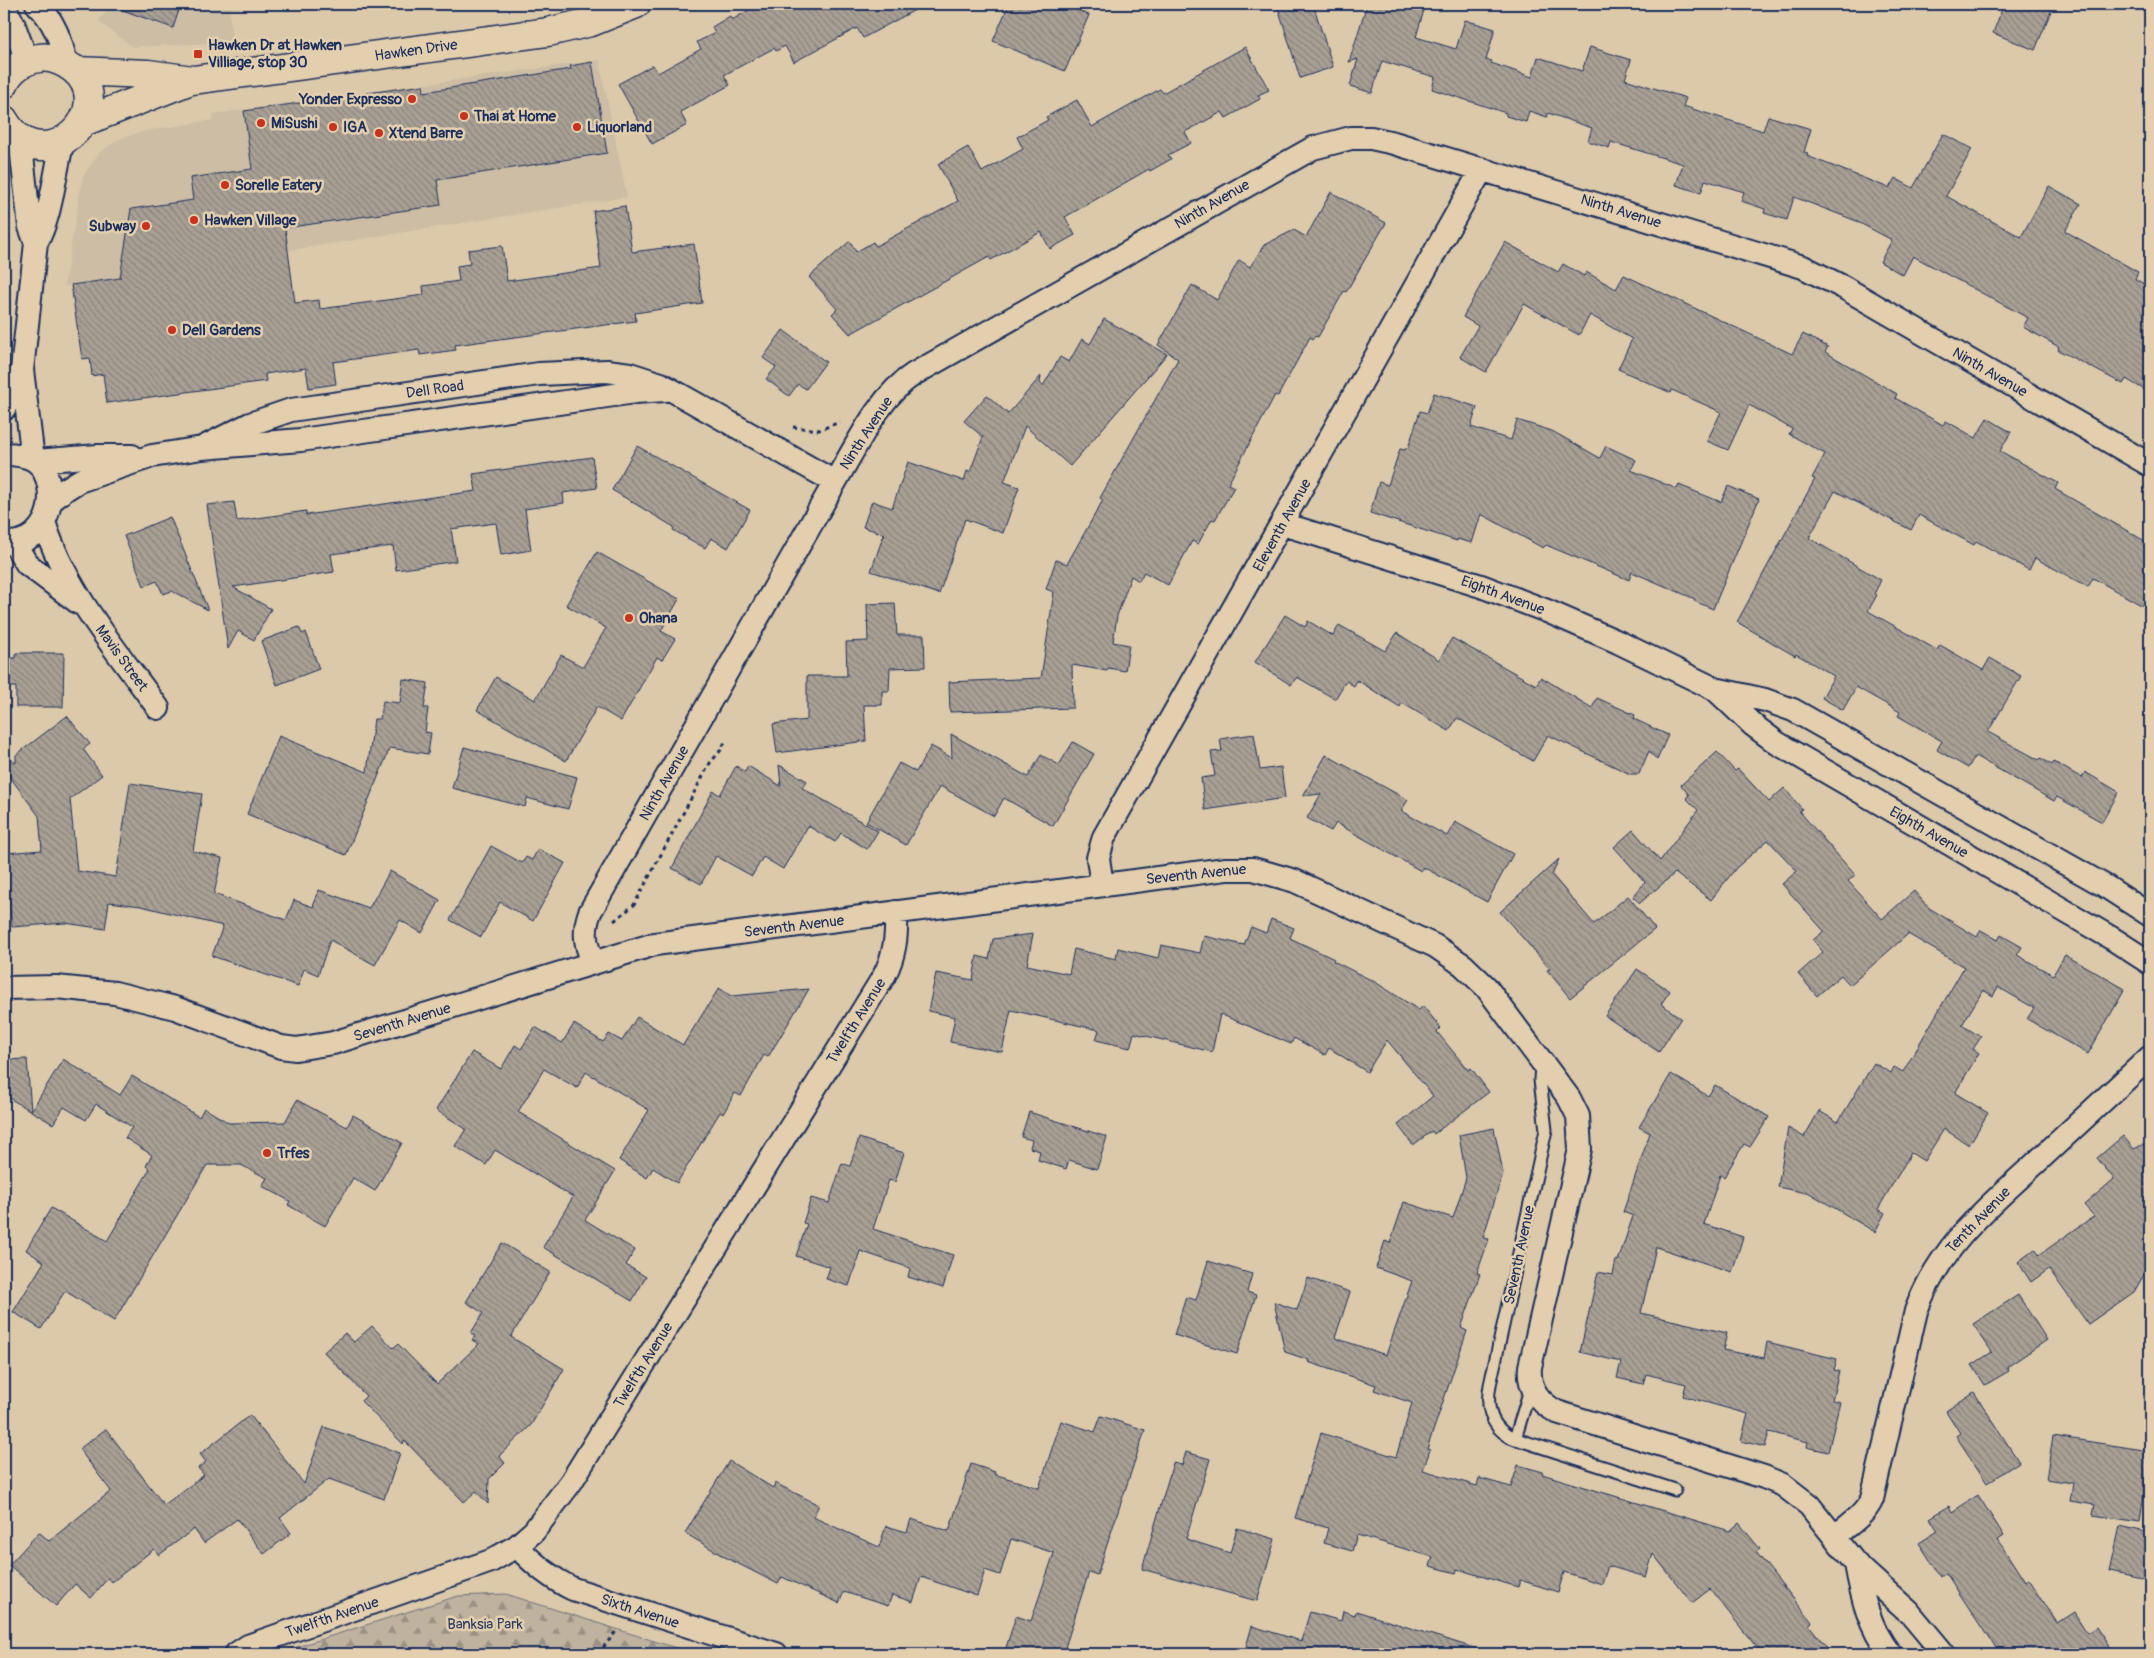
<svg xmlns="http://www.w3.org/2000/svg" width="2154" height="1658" viewBox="0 0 2154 1658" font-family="Pangolin,sans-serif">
<defs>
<pattern id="forest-firs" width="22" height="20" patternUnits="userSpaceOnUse" patternTransform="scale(1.25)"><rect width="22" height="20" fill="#bfb29e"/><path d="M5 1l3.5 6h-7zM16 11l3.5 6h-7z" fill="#9a9184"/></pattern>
<pattern id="building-back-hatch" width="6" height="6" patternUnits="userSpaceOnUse" patternTransform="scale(1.25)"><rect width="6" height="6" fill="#a9a095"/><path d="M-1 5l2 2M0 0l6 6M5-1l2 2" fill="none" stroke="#89837d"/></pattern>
</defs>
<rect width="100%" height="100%" fill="#dbc9aa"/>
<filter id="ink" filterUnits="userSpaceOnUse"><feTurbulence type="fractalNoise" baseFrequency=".02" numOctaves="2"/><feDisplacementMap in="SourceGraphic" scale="10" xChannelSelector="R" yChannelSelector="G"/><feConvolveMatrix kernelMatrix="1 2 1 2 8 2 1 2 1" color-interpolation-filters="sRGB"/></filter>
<g filter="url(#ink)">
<!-- built -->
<path fill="#ccbda4" d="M113,4H263L229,9L232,42L133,47L98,21Z
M599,60L627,197L64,286L83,176L99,153L119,139L145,131L213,120V114Z"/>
<!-- forest -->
<path fill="url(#forest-firs)" stroke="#6d707e" d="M506,1594L695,1654H274L458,1596Z"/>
<!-- building -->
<path fill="url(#building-back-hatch)" stroke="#1b2f5e" d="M115,4H181L173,28L114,7Z
M759,4H926L863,38L857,28L794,62L785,46L776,51L774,48L724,75L730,85L680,112L687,125L652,144L618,84L653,65L658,73L701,49L697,42L715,33L712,27L730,16L732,20Z
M1009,4H1062L1089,15L1065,71L993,41Z
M1277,4H1313L1333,67L1300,78Z
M1367,4H1403L1424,10L1416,37L1456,49L1465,20L1495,29L1486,60L1492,61L1491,63L1532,77L1538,57L1582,71L1590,47L1631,60L1625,79L1686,98L1683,106L1763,131L1768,116L1811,129L1804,152L1808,153L1807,156L1889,188L1895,178L1913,188L1943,134L1972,149L1946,196L2021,237L2049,186L2081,204L2065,231L2138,272L2135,279L2150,287V393L2126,379L2123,384L2058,350L2059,347L2023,327L2028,318L1913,256L1903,275L1880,262L1892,240L1854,220L1794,197L1787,220L1764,213L1765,209L1741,201L1744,192L1705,180L1701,193L1676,185L1683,164L1611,142L1609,148L1588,141L1592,128L1548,113L1547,117L1529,111L1526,122L1506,116V113L1432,89L1435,77L1382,61L1372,93L1350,86L1358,59L1349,62Z
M2004,4H2054L2035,50L1993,33Z
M1245,47L1269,90L1258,95L1260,99L1226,118L1222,112L1185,132L1191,143L1168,155L1171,159L1150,171L1149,169L1065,217L1075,235L1050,249L1041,232L991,260L989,257L850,334L832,314L837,309L809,277L850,241L856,252L873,242L876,246L958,201L938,164L968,147L982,172L1023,149L1017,137L1048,120L1046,117L1077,100L1092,127L1160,89L1163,93Z
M592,62L607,153L437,180L441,205L285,228L295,303L319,300L320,309L424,295L423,286L459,281L457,266L470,264L468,250L502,246L507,281L601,268L593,211L625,206L632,252L694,244L702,303L635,313L636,321L455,345L456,350L420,355L419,350L333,362L336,384L309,388L306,368L265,374L266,381L107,403L103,374L92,376L90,358L82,359L71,285L120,278L131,209L193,200L190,178L252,169L244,111L423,85L424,92L571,69L570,66Z
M1331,192L1386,223L1346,292L1344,291L1318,337L1315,336L1313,339L1310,337L1278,396L1275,395L1228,484L1234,487L1215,520L1212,519L1198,544L1192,541L1168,585L1144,572L1139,581L1131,576L1117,616L1113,642L1129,645L1125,671L1108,668L1107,671L1072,665L1073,708L950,712L949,682L1041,678L1054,592L1046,589L1056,560L1067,564L1103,500L1100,498L1178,359L1158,345L1192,285L1217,300L1239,260L1250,267L1264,245L1294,230L1306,237Z
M1505,242L1558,272L1563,264L1584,276L1586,272L1616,289L1624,275L1792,354L1803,334L1828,347L1825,352L1897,394L1895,398L1943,425L1946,421L1976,438L1987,418L2011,432L2000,451L2058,483L2055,489L2150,544V610L2093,578L2088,587L2035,558L2029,570L1976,541L1974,545L1919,515L1911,530L1835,491L1809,538L1881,580L1874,594L1877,595L1868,611L1937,650L1940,645L1983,670L1990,658L2021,676L1988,732L2039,760L2041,758L2052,765L2054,762L2082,778L2085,772L2119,792L2102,822L2057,797L2054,801L1975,756L1968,768L1937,750L1942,741L1898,716L1900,712L1856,687L1843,710L1822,698L1834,676L1796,654L1795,656L1737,622L1815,479L1812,478L1825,454L1789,434L1792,429L1749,405L1728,450L1707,441L1721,412L1672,390L1671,393L1618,369L1632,339L1590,315L1579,335L1524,304L1486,372L1460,357L1478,326L1463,317Z
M1104,319L1167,354L1070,466L1025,426L1004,482L1019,487L1003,533L965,519L939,594L871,571L884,534L863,527L872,501L892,508L908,462L964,481L967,471L970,472L983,437L964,421L987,395L1008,414L1041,376L1040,383L1043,386L1060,357L1069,362L1082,339L1090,344Z
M783,330L826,362L806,389L798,384L789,396L766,379L776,367L763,358Z
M1434,393L1477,407L1471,427L1511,440L1517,420L1552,431L1600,458L1606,446L1636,460L1631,470L1677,489L1679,485L1721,502L1728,486L1759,499L1713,609L1694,601L1695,599L1632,572L1629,580L1546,545L1543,548L1481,514L1472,543L1457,539V541L1370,513L1379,482L1388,485L1400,449L1405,450L1407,447L1408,448L1420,411L1427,413Z
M637,446L750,510L728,548L711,538L705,548L673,530L674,527L612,490Z
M592,457L597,488L563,493L564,503L525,509L531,550L501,555L496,523L451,529L456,561L396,570L393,546L331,554L334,572L233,587L271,609L254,640L238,631L228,649L207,505L234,502L237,521L306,511V515L476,491L473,474Z
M170,517L208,610L172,591L163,594L157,581L144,586L124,536Z
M597,552L679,599L661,631L675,639L662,660L657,657L621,721L597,707L566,761L477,710L496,677L535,700L561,655L583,667L606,628L566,605Z
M895,603L897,635H924L925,667L890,668L889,691H882V705H864L866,741L777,753L773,724L807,720V676H847L846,642L868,641L867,604Z
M1285,615L1305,627L1308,621L1333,636L1339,625L1385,651L1397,633L1439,660L1452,638L1536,685L1541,677L1592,708L1597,698L1635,715L1634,719L1668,735L1657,760L1649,751L1639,774H1630L1548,735L1533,761L1457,718L1449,731L1402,703L1400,707L1357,680L1354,686L1346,681L1335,699L1297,677L1291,685L1255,662Z
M299,627L302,634L306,632L319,669L277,685L261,641Z
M16,653H64L63,707H16V687H4V658H16Z
M403,679L428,683L424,708H428L425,732L431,733L428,754L390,748L346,855L247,814L279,736L367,772L374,719H380L383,701L400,703Z
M67,716L90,744L83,749L102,775L70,799L77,871L116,877L130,783L202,794L193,851L222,858L214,894L286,920L294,900L313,907L319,890L369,908L390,871L440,900L422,933L400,920L375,965L330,940L318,975L304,969L298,986L212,956L223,926L141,906L109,902L105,929L65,923L12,927L5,853L42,850L39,816L4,769V755L16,763V755Z
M951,734L1028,777L1041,755L1059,765L1073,742L1094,754L1053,826L1004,798L994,816L940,786L906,845L866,822L899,763L916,772L931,746L952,758Z
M1254,734L1260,770L1281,767L1285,798L1205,810L1201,778L1215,776L1211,752L1222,751L1220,739Z
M464,747L577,777L568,809L527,798L525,807L452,788Z
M1717,752L1735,771L1738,769L1769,802L1784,788L1802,809L1799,811L1855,875L1848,881L1882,919L1914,891L1929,908L1977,937L1981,930L1998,940L2001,935L2022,947L2017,955L2053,975L2065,955L2125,989L2088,1054L2027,1019L2034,1008L1998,987L1993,996L1983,990L1962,1025L1981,1037L1973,1049L1979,1053L1955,1093L1988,1113L1969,1145L1944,1129L1924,1161L1911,1153L1878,1209L1885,1213L1875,1232L1806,1191V1193L1778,1187L1788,1128L1804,1137L1819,1111L1838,1122L1874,1063L1891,1073L1894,1067L1903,1072L1964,967L1908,934L1850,985L1841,975L1817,996L1798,974L1823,952L1813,940L1824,931L1782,884L1797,871L1768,840L1736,868L1711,900L1675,873L1640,903L1633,897L1645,882L1614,847L1633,830L1660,861L1698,810L1686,798L1689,795L1681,785Z
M1326,755L1408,800L1401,811L1447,836L1455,822L1513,854L1487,902L1423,867L1421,871L1336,823L1331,831L1307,818L1321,794L1303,796Z
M779,765L807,781L802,788L878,831L867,849L841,833L835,842L808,826L783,869L763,857L752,876L716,856L701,884L672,868L713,791L720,795L736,766L745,772L748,766L781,786Z
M491,846L522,863L526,857L532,860L538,849L565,863L533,921L500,902L481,937L450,920Z
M1559,859L1552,875L1594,924L1628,896L1655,929L1570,998L1547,970L1550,969L1500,912Z
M1271,919L1294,928L1290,938L1334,959L1333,961L1375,982L1419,1010L1423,1006L1441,1028L1437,1032L1468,1070L1471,1068L1489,1092L1434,1134L1432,1131L1413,1145L1398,1125L1433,1096L1387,1040L1367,1072L1329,1048L1325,1055L1294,1038L1291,1044L1220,1014L1212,1052L1134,1033L1130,1048L1096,1040L1099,1030L1011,1010L1002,1052L950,1042L955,1017L928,1011L936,973L973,980L977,956L989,959L993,939L1033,934L1027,965L1069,974L1074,949L1116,959L1118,948L1158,958L1161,945L1200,953L1204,936L1244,945L1251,927L1266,933Z
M1637,969L1670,991L1661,1004L1681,1018L1659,1052L1605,1016Z
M719,988L731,996L809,989L768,1057L764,1055L741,1096L735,1093L723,1114L720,1112L677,1183L653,1168L647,1178L619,1160L649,1110L586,1072L577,1088L544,1069L518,1112L615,1171L585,1220L635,1250L626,1265L646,1277L632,1301L543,1247L573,1197L495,1150L486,1165L455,1146L466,1129L436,1110L472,1052L501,1069L515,1045L521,1049L535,1027L562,1043L574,1024L603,1042L609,1034L622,1041L637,1017L683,1045Z
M27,1059L31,1111L4,1095V1060Z
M63,1059L120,1095L132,1076L199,1117L204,1108L229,1123L285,1122L297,1100L347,1127L353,1115L402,1143L375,1191L353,1178L325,1226L288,1205L290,1201L262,1186L267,1178L241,1165H207L114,1321L65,1291L41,1329L13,1312L44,1262L26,1250L51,1208L107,1241L150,1169L146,1166L152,1155L125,1138L132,1127L96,1104L86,1120L64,1107L53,1124L31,1111Z
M1671,1074L1708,1096L1715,1085L1769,1117L1750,1147L1744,1144L1724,1177L1720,1175L1704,1224L1743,1237L1732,1272L1656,1247L1641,1313L1727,1333L1723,1350L1764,1358L1767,1342L1837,1359L1834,1370L1839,1371L1832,1400L1840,1402L1828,1452L1807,1447L1808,1442L1769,1432L1765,1447L1741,1441L1748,1414L1683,1396L1686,1384L1646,1374L1643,1384L1617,1378L1621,1362L1580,1352L1598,1272L1613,1275L1616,1260L1618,1261L1633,1216L1623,1212L1650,1133L1639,1127Z
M1029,1112L1107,1137L1097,1169L1069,1160L1066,1169L1038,1160L1040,1151L1030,1148L1032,1140L1021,1137Z
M1494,1128L1503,1173L1483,1238L1489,1239L1477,1273L1480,1274L1461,1328L1467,1331L1427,1449L1430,1450L1423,1470L1477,1486L1479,1478L1511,1487L1518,1465L1543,1472L1542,1474L1730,1531L1739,1523L1760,1549L1756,1552L1812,1622L1809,1625L1832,1654H1762L1710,1589L1692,1603L1653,1554L1646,1577L1608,1566L1602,1584L1564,1572L1558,1592L1520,1580L1518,1587L1457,1569L1456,1573L1430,1566L1433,1557L1357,1535L1352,1551L1324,1543L1328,1528L1295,1518L1321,1433L1396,1457L1412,1403L1374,1390L1376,1385L1308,1362L1309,1360L1285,1352L1274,1302L1297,1310L1308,1278L1350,1292L1335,1338L1386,1355L1412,1281L1376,1268L1385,1241L1390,1243L1404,1202L1453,1218L1466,1178L1459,1135Z
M2123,1136L2134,1149L2150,1141V1264L2134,1292L2088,1324L2049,1269L2031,1282L2018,1262L2035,1249L2039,1255L2094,1216L2084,1205L2114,1179L2097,1158Z
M859,1138L904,1153L895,1182L889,1180L873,1229L953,1255L943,1288L908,1277L910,1268L860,1251L849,1286L826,1279L830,1267L796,1256L807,1224L803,1223L811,1198L829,1203L842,1163L850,1166Z
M502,1243L550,1272L511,1337L564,1369L531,1425L499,1456L505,1463L489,1479L488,1504L476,1491L464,1502L404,1440L403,1444L361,1401L366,1396L324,1352L345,1333L354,1342L372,1326L393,1348L398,1344L437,1384L479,1344L472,1340L475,1336L471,1333L483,1313L466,1302Z
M1208,1261L1252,1274L1247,1292L1256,1295L1237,1354L1174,1335L1186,1297L1196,1300Z
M2018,1295L2047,1340L2007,1367L2009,1371L1985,1385L1972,1365L1992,1352L1973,1324Z
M1974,1392L2019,1462L1987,1483L1956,1436L1960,1433L1946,1411Z
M250,1415L304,1484L324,1427L400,1453L384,1499L329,1479L280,1518L291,1533L264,1554L237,1519L204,1543L194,1529L159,1555L154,1549L112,1582L108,1578L91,1598L75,1584L56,1606L9,1565L39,1532L49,1541L111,1491L79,1449L106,1429L164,1505L204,1475L198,1468L206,1462L200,1454Z
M1101,1416L1145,1430L1097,1575L1089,1572L1063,1654H1004L1016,1616L1031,1621L1054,1553L1011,1539L1000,1575L985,1570L977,1596L921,1577L913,1602L892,1595L888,1606L844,1592L839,1603L782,1577L778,1584L723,1556L685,1533L729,1461L773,1488L775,1483L819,1505L813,1517L879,1547L886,1526L907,1532L911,1519L949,1531L971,1464L995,1472L994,1474L1039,1488L1061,1421L1095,1432Z
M2053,1436L2150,1451L2140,1522L2093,1515L2095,1505L2070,1501L2073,1483L2046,1479Z
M1186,1452L1210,1459L1186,1539L1230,1553L1237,1528L1275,1539L1257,1601L1142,1569L1173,1463L1182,1465Z
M1978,1495L2004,1536L1998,1540L2025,1582L2029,1579L2057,1623L2074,1612L2087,1633L2096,1627L2114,1654H1999L1946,1573L1941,1577L1919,1543L1938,1531L1930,1518L1949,1506L1952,1512Z
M2120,1526L2150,1533V1580L2110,1571Z
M1343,1611L1355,1615L1356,1611L1477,1649L1476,1654H1244L1252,1626L1301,1641L1310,1612L1341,1621Z"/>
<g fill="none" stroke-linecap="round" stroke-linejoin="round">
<defs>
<path id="lane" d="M1541,1063L1540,1080L1546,1130L1490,1385C1486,1406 1490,1426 1510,1437L1675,1490
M1515,1439L1531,1386"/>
<path id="street" d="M37,4C54,21 61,40 66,63
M4,6L13,23L27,61
M20,138L30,227L36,243
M4,409L22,370
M202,448L250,424L291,410L539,374L607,371L630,374L661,384L835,482
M4,454C14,454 25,455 34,460C44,466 47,476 49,486C54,516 37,546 4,543
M33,459L22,370L36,243C52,215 54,174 63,141
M36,461L98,456H132
M51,501L66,489L79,481L152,456L202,448L301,440L635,392L665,390
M44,522C66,592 116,649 158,708
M1283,524L1481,586L1547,611L1618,642L1715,689L1765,700L1793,710L2105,886L2150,915
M14,543L27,564L79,603
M1715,689L1753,725L1777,743L2113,939L2150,963
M1102,885L1098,858L1104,837L1482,169
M593,962C585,944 583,931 590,912L835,482C856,447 879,396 914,374L1313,148L1351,138H1371L1394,143L1803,267L1843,287L2150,465
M4,988L56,987L115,993L175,1008L281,1047L296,1049L333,1043L655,944L1226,869H1253L1295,881L1435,946L1463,965L1486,987L1569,1098L1578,1116L1580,1149L1530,1367C1528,1387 1538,1402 1557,1412L1764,1477L1783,1485L1809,1505L1856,1564L1909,1612L1944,1654
M1835,1536C1849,1525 1865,1515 1872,1499L1916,1311C1940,1245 1989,1206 2039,1160C2076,1126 2113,1091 2150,1057
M517,1546C534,1565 550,1578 573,1589L776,1654
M1856,1564C1862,1597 1869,1627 1890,1654
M236,1654L248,1646L491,1561L517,1546L534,1531L571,1482L884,976C895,955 897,936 896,912"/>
<path id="secondary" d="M76,71L148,74L193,80L548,32L591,22L636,4
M4,84C10,69 24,60 39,58C51,56 62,61 72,68C124,108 43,187 4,120
M83,122L191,80"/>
</defs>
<!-- lane casing -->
<use href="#lane" stroke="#1b2f5e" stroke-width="15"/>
<!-- street casing -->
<use href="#street" stroke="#1b2f5e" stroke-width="26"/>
<!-- secondary casing -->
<use href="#secondary" stroke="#1b2f5e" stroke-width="31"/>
<!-- path -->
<path stroke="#1b2f5e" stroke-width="3" stroke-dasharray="4 4" stroke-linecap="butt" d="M793,427L819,430L840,422
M614,921L634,905L710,763L721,750L726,740
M598,1654L618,1629"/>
<!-- lane -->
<use href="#lane" stroke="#e3cfad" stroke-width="11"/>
<!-- street -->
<use href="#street" stroke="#e3cfad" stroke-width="22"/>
<!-- secondary -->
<use href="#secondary" stroke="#e3cfad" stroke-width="28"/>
</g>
</g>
<!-- markers -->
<g fill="#c8321e" stroke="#e3cfad" stroke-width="2">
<rect x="193" y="49" width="10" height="10" rx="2.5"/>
<circle cx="412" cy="99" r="5"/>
<circle cx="464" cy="116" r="5"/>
<circle cx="261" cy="123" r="5"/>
<circle cx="333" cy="127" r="5"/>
<circle cx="577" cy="127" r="5"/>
<circle cx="379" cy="133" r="5"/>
<circle cx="225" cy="185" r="5"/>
<circle cx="194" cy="220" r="5"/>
<circle cx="146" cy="226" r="5"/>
<circle cx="172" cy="330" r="5"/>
<circle cx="629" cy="618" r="5"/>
<circle cx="267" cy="1153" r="5"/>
</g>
<g text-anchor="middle" stroke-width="5" stroke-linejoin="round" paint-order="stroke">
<!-- poi labels -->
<g font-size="15" font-weight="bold" fill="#1b2f5e" stroke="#e3cfad" text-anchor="start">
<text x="208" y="50">Hawken Dr at Hawken<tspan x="208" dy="17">Villiage, stop 30</tspan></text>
<text x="402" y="104" text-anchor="end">Yonder Expresso</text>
<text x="474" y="121">Thai at Home</text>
<text x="271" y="128">MiSushi</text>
<text x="343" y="132">IGA</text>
<text x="587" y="132">Liquorland</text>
<text x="389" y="138">Xtend Barre</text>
<text x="235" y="190">Sorelle Eatery</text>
<text x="204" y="225">Hawken Village</text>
<text x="136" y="231" text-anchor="end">Subway</text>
<text x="182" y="335">Dell Gardens</text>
<text x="639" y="623">Ohana</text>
<text x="277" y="1158">Trfes</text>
</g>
<!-- street labels -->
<g font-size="15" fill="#1b2f5e" stroke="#e3cfad">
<text transform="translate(416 50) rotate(-8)" y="5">Hawken Drive</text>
<text transform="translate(1212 204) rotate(-30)" y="5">Ninth Avenue</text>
<text transform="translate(1621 211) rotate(17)" y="5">Ninth Avenue</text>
<text transform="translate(1990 372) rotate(30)" y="5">Ninth Avenue</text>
<text transform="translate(435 389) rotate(-8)" y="5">Dell Road</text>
<text transform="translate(866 433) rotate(-57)" y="5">Ninth Avenue</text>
<text transform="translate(1282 525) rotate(-61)" y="5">Eleventh Avenue</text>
<text transform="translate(1503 595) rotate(20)" y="5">Eighth Avenue</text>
<text transform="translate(122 658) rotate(54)" y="5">Mavis Street</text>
<text transform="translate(664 783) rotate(-60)" y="5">Ninth Avenue</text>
<text transform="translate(1929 832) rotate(30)" y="5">Eighth Avenue</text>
<text transform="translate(1196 874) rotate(-6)" y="5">Seventh Avenue</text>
<text transform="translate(794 926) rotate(-7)" y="5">Seventh Avenue</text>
<text transform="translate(856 1021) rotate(-58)" y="5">Twelfth Avenue</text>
<text transform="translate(402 1022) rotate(-17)" y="5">Seventh Avenue</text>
<text transform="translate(1978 1220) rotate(-46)" y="5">Tenth Avenue</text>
<text transform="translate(1519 1255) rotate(-78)" y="5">Seventh Avenue</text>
<text transform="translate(643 1365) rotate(-58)" y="5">Twelfth Avenue</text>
<text transform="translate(640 1611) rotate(18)" y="5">Sixth Avenue</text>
<text transform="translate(332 1617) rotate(-19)" y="5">Twelfth Avenue</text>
</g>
<!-- park labels -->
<g font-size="15" fill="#2b3c64" stroke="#e3cfad">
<text x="485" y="1629">Banksia Park</text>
</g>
</g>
<!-- margin -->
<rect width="2154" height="1658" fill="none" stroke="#e3cfad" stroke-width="20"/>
<rect x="10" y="10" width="2134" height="1638" fill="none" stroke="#1b2f5e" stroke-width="2" filter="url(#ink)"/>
</svg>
